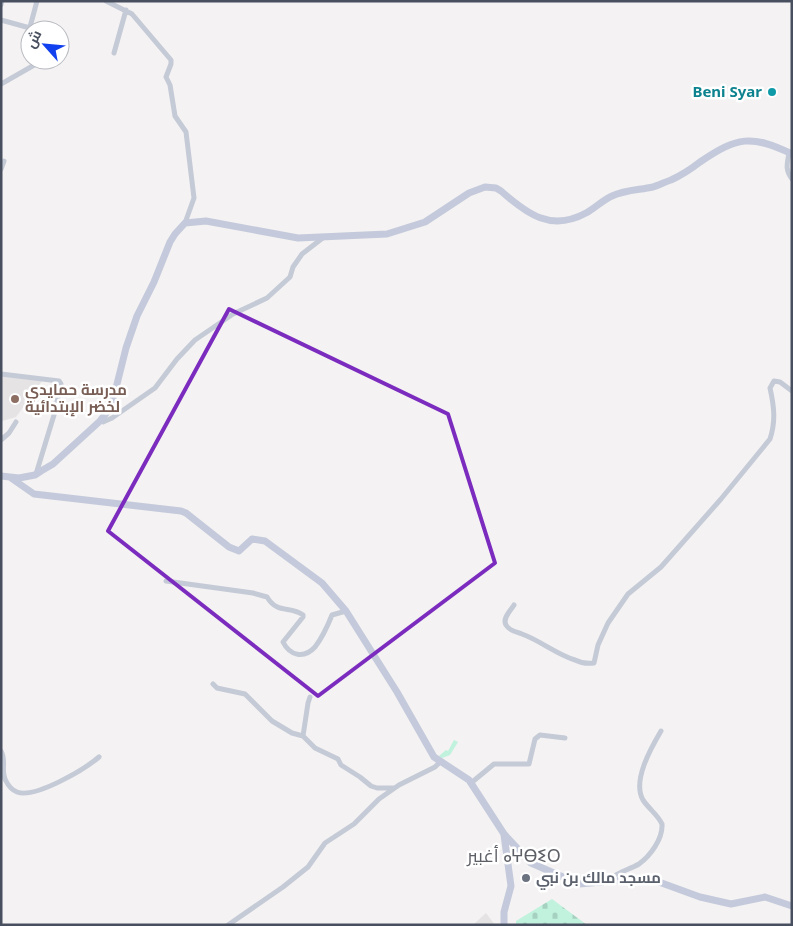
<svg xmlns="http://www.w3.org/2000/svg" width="793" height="926" viewBox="0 0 793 926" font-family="'Noto Sans',Cairo,'Noto Sans Tifinagh',sans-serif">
<defs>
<pattern id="cemetery-stones" width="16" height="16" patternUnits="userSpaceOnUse" patternTransform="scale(1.25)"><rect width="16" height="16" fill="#c0f2de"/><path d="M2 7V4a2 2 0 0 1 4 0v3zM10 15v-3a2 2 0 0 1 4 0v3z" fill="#a6d1c1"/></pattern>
</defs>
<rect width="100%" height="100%" fill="#f4f2f2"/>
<!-- education -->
<path fill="#e5e3e4" d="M1,376L42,381L16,417L2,421Z
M486,913L495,925H473Z"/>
<!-- cemetery -->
<path fill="url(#cemetery-stones)" d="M454,740L458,742L450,755L442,758L439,756L446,750L448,751Z
M552,899L587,925H516V921Z"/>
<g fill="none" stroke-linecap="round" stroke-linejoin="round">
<!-- street -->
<path stroke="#c5cad7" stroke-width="5" d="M106,1L132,14L171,60V64L166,77L170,85L175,116L186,132L194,198L185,223
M1,5L2,1
M1,20L30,28
M26,42L37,1
M114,53L126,10
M1,84L43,60
M789,153C787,164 785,170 792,179
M1,169L4,161
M1,374L59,381L61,384L54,415L36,474
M100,421L103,422L112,418L155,388L177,359L195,340L233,314L267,298L290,277L293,267L302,254L324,237
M1,440L9,433L16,422
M166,581L253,593L267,597C278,615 290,605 303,615V617L283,642C290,656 304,659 315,647C322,638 328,625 332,615L346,611
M514,605C511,610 502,618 506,625C509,631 517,632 522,634C541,641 556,654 575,660C581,663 587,664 594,663L598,645L608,623L628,594L661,567L721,499L770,439C776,421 774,406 770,388L774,381L780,382L792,391
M213,684L217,688L245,694L272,721L292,733L303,736L315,748L338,759L341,765L360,777L371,786L377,788H394
M303,736L308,703L310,697
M1,751C7,762 0,771 6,781C8,785 12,790 17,792C35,799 85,769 99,757
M471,783L494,764H529L535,739L540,735L565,738
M608,881C616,872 629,870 639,864C650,856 663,839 662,824C658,815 649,809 643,800C632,781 651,748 661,731
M228,925L283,887L308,867L325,843L354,824L379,799L399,785L435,767L441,761"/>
<!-- secondary -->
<path stroke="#c4cadb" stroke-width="7" d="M1,476L19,478L35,475L41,471L53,464L100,421L107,412L114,396L126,348L137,316L154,282L170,242L175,234L185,223L206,221L298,238L387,234L425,222L469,193L485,187L496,188L501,191C527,214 551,232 586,213C595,208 603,200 612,196C625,190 639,190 653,187C659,185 665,182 671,180C682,175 691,169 700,162C737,137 751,134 792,154
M11,478L34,494L181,511L186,513L229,547L239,551L252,539L265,541L322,583L346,611L397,692L434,757L469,780L504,834L531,863L579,884L648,878L700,897L731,904L765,897L792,906
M504,835L511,886L504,912V925"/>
</g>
<!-- marked area -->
<path fill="none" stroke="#7b2cbf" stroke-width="4" stroke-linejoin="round" d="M229,309L448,414L495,563L318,696L108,531Z"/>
<!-- markers -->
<circle fill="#0f9aa8" stroke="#fff" stroke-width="2" cx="772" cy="92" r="5"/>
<circle fill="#8d6e63" stroke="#fff" stroke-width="2" cx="15" cy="399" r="5"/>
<circle fill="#6b7280" stroke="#fff" stroke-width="2" cx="526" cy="878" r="5"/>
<g text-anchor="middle" stroke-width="5" stroke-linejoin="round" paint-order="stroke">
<!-- culture labels -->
<g font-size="15" font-weight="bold" fill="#0d838f" stroke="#fff" text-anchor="end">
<text x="762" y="97">Beni Syar</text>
</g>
<!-- education labels -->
<g font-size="15" font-weight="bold" fill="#785e54" stroke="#fff" text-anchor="start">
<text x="25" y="395">مدرسة حمايدي<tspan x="25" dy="17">لخضر الإبتدائية</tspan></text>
</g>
<!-- worship labels -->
<g font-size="15" font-weight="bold" fill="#5b616d" stroke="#fff" text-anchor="start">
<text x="536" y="883">مسجد مالك بن نبي</text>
</g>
<!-- quarter labels -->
<g font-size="18" fill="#5e6067" stroke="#fff">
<text x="514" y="862">أغبير ⴰⵖⴱⵉⵔ</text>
</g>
</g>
<!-- border -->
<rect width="793" height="926" fill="none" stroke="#485060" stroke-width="5"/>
<!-- north arrow -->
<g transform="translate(45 45) rotate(297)"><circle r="24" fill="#ffffff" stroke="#b6b9bf"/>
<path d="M0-4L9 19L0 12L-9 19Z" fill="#1140ee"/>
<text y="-8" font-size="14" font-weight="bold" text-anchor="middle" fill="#485060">ش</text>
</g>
</svg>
